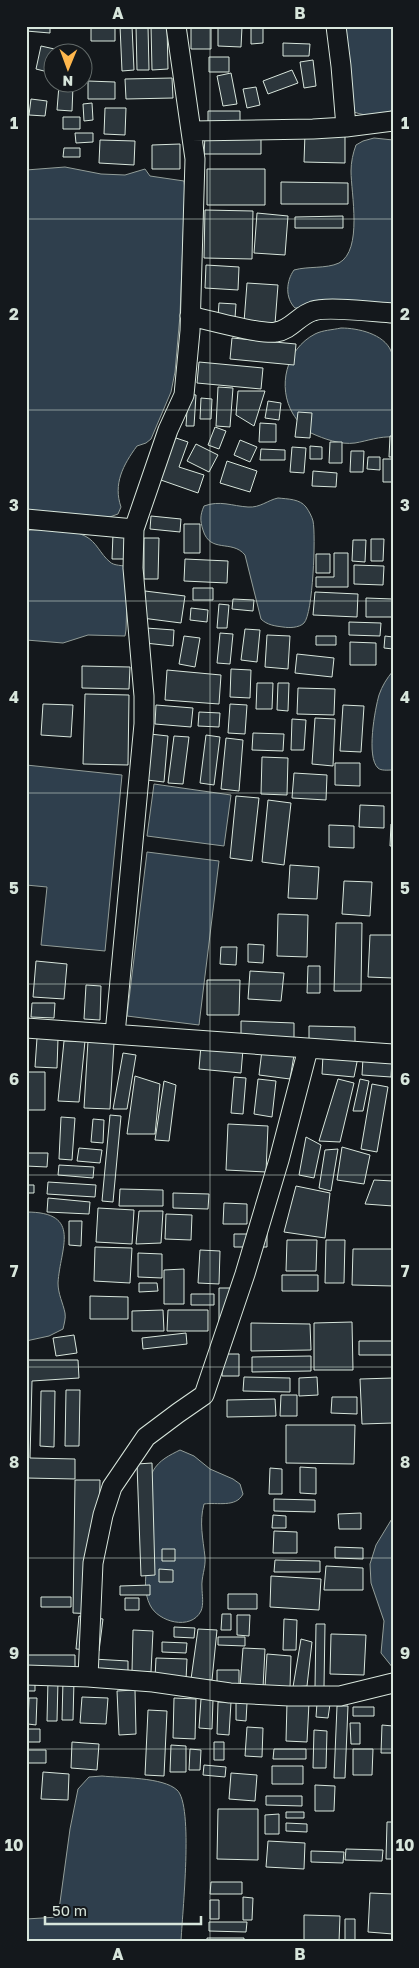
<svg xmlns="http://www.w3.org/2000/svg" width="419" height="1968" viewBox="0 0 419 1968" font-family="'Golos Text',sans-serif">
<rect width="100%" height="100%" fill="#14181c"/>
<!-- water -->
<path fill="#2f3f4d" stroke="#939e99" d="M346,26H393V110C380,116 367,117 354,112L345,38Z
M374,138L393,140V305L295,308C285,298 286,281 294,270C308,266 326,269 339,263C363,250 351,193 351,171C351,162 353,153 356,145L363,141Z
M65,167L101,174L125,175L145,169L150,176L184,181L185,191L180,315L175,372L171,392L151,439L146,443L137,446C123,465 113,484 121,507L118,514L107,518L26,510V170Z
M341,328C358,328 384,334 391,351C396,361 393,422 393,437C380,436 367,441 355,443C341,445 324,439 311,433C303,430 297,420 293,414C277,387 286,349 315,334C323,330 332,330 341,328Z
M278,498C288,499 300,499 306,507C309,511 312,517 313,521C316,535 313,614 304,623C299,628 289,628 283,627C275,626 267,625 261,619L245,555C232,539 210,554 203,530C200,521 200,515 204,506C220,500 232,506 248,507C260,508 268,500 278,498Z
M31,530C48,530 70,528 85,536C97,542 100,554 110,562C114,566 123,565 128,567L126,630L125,636L88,635L63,643L26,640V531Z
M393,671V770C388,770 381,771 378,768C366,757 375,709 379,695C382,686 387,678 393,671Z
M26,765L122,775L105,951L41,945L47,887L26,885Z
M154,784L231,795L224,846L147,836Z
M147,852L219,861L199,1025L127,1016Z
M26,1212C83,1212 60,1248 58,1283C58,1294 63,1303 65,1313C66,1318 64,1324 63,1329L49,1336L26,1341Z
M180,1450L194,1456L210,1469L233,1479L240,1484L243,1494C236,1508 217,1502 204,1504C199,1522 203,1539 205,1557C206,1568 201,1577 202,1588C202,1595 204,1604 201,1611C191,1631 158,1622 150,1605C144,1593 145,1579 147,1567C147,1543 143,1490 153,1471C159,1460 170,1455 180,1450Z
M393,1517V1668L381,1653L384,1621L371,1583L370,1564L376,1545Z
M102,1776C121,1778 163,1777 177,1790C194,1805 182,1915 181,1942H26V1919L58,1917L70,1829L78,1789L89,1777Z"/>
<!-- building -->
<path fill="#2c363c" stroke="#d8e6dc" d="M26,26H50V33L26,31Z
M91,26H115V41H91Z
M120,26H132L134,70L122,71Z
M136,26H148L149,70H137Z
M151,26H167L168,69L152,70Z
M191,26H211V49H191Z
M251,26H263V43L251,44Z
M218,27H242L241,47L218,46Z
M283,43L310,44L309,56H283Z
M41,46L59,50L58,52H52V73L36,69Z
M209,57H229V72H209Z
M313,60L316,86L304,88L300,62Z
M292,70L298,83L268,94L263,81Z
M231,73L237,104L223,106L217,76Z
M172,78L173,98L126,99L125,79Z
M88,81L115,82V99H88Z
M59,85L73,86L72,111L57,110Z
M256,87L260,105L247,108L243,89Z
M31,99L47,101L45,116L29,115Z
M92,103L93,120L84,121L83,104Z
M105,108H126L125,135L104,134Z
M208,111H240V127H208Z
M63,117H80V129H63Z
M75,133H93V142L76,143Z
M305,133L345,134V163L304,162Z
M205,136L261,137V154H204Z
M100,140L135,141L134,165L99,163Z
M180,144V169H152V145Z
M64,148H80V157H63Z
M207,169H265V205H207Z
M281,182L348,183V204H281Z
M205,210L253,211L252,259L204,258Z
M257,213L288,216L285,255L254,253Z
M343,216V228H295V217Z
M206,265L239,267L238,290L205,288Z
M247,283L278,285L275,324L244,322Z
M219,303L236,304L235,318L218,317Z
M232,338L296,344L294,365L230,359Z
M199,362L263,368L261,389L197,383Z
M218,387L233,388L230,427L216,426Z
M238,391H265L254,426L236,415Z
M188,394L196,395L194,426H186Z
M201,398L212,399L211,419H200Z
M268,401L281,403L279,420L265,418Z
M298,412L312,413L310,438L295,437Z
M260,423L276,424V442H259Z
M215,427L226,431L219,449L208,445Z
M390,436H393V457H389Z
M173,437L188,442L179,467L204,475L198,493L158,479Z
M240,440L257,447L250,462L234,455Z
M330,442H342V463H329Z
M196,444L218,455L209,472L187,461Z
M310,446L322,447V459H310Z
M292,447L306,448L304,473L290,472Z
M261,449L285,450V460H260Z
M351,451H364L363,472H350Z
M368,457H380V470L367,469Z
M383,459H393V482H383Z
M227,461L257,471L250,492L220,483Z
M313,471L337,473L336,487L312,486Z
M151,516L181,519L180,532L150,529Z
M184,524H200V553H184Z
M113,534H125L124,559H112Z
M144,538H159L158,579H144Z
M371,539H384L383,561H371Z
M353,540H366L365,562L352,561Z
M334,553H348V587H316V577H334Z
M316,554H330V573H316Z
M185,559L228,561L227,583L184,581Z
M354,565L384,566L383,585L354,584Z
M193,588H213V600H193Z
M145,591L185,596L181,623L142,618Z
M315,592L358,594L357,617L313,615Z
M366,598L393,599V617H366Z
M233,599L254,600L253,611L232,609Z
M219,604L229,605L227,628H217Z
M191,608L208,610L207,622L190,620Z
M349,622L381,623L380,636L349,635Z
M146,628L174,630L173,646L145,643Z
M245,629L260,630L257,662L241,660Z
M220,633L233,634L230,664L217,663Z
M267,635L290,636L288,669L265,667Z
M184,636L200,638L195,667L179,664Z
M316,636H336V645H316Z
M385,636L393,637V649L384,648Z
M350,642L376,643V665H350Z
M297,654L334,658L332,677L295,673Z
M82,666L130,667L129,689L82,688Z
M231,669L251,670L250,698L230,697Z
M167,670L221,675L219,704L165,700Z
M257,683H273L272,709H256Z
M278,683H289L288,711L277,710Z
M298,688L335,689L334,715L297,714Z
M85,694L129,695L128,765L83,764Z
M43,704L73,705L71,737L41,735Z
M230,704L247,705L245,734L228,733Z
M156,705L193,708L191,727L155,724Z
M343,705L364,706L361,752L340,751Z
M199,712L220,713L219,727L198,726Z
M315,718L335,719L333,766L312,764Z
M292,719L306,720L304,750H291Z
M253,733L284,734L283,751L252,750Z
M150,734L168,736L164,782L147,780Z
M206,735L220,737L214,785L200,783Z
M174,736L189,737L183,784L168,783Z
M226,738L243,740L239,791L221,789Z
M262,757L288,758L287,795L261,794Z
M335,763H360V786L335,785Z
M294,773L327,775L326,800L292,798Z
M236,796L259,798L252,861L230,858Z
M268,800L291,803L284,865L262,862Z
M360,805L384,806V828L359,827Z
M391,824H393V846H390Z
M329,825L354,826V848L329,847Z
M290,865L319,867L317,899L288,898Z
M344,881L372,882L370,916L342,914Z
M278,914L308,915L307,957L277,956Z
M336,923H362L361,991H334Z
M370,935H393V978L368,977Z
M248,944L264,945L263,963L248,962Z
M221,947H237L236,965L220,964Z
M36,961L67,964L64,999L33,997Z
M308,966H320V993H307Z
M250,971L284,973L281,1001L248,999Z
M207,980H240L239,1015H207Z
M86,985L101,986L100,1020L84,1019Z
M32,1003H55L54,1018L31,1017Z
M241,1021L294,1023V1038L241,1036Z
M309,1026L355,1027V1044L309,1043Z
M37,1038L58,1039L57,1068L35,1067Z
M64,1041H85L79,1102L58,1101Z
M88,1041L114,1043L110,1109L84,1108Z
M201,1045L243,1049L241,1073L199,1069Z
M262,1050L294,1055L290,1079L259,1075Z
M123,1053L136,1055L127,1109H113Z
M323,1055L358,1057L354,1077L322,1074Z
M363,1058L392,1060L391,1077L362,1075Z
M26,1072H45V1110H26Z
M135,1076L160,1084L155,1134H127Z
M234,1077L246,1078L243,1114L231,1113Z
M258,1079L276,1081L272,1117L254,1114Z
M338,1079L354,1083L340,1142L319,1141Z
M360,1079L369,1081L363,1111H353Z
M164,1081L176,1085L169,1141L155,1140Z
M372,1084L388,1087L377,1152L361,1149Z
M110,1115L121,1116L113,1202L102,1201Z
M61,1117L75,1118L72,1160L59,1159Z
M93,1119L104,1120L103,1143L91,1142Z
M228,1124L268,1126L266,1172L226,1170Z
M306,1137L321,1145L314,1178L299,1175Z
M342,1147L370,1155L364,1184L337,1180Z
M79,1148L102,1150L100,1163L77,1161Z
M338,1149L331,1191L319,1188L325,1150Z
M26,1153H48L47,1167L26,1166Z
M59,1165L94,1167L93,1178L58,1175Z
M374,1180L393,1181V1206L365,1204Z
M48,1182L96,1185L95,1197L47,1194Z
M26,1185H34V1193H26Z
M296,1186L330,1193L325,1238L284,1232Z
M120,1189L163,1190V1206H119Z
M173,1193L209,1194L208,1209L173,1208Z
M48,1198L90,1202L89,1214L47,1212Z
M224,1203L247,1204V1224H223Z
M98,1208L134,1210L132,1244L96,1242Z
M139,1211H163L161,1243L136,1244Z
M166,1214L192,1215L191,1240L165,1239Z
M69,1221H82L81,1246L69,1245Z
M234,1234H267V1247H234Z
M287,1240H317L316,1271H286Z
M326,1240H345L344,1283H325Z
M95,1247L132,1248L130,1283L94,1281Z
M353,1249H393V1286L352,1285Z
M200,1250L220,1251L219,1284L198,1283Z
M138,1253L162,1254V1278L138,1277Z
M184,1269V1304H164V1270Z
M282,1275H318V1291H282Z
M139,1283H157L158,1291L139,1292Z
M219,1288H235L219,1323Z
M191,1294H214V1305H191Z
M90,1296L128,1297V1319H90Z
M163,1310L164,1331H132V1311Z
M168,1310H208V1331H167Z
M352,1322L353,1370H314V1323Z
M251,1323L310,1324L311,1350L251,1351Z
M186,1333L187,1344L143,1349L142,1338Z
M74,1335L77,1353L56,1356L53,1338Z
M359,1341H392V1355H359Z
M223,1354H239V1376H222Z
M311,1356V1371L252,1372V1357Z
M26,1360H78L79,1378L32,1381L30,1458L75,1459V1479L26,1478Z
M244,1377L290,1378V1392L243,1391Z
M317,1377L318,1395L299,1396V1378Z
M393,1378V1423L362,1424L360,1379Z
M66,1390H80L79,1446H65Z
M41,1391H55L54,1447L40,1446Z
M281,1395H297V1416H280Z
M332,1397H357V1414L331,1413Z
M275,1399L276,1416L227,1417V1400Z
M286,1425H355L354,1464L286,1463Z
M152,1463L155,1575L141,1576L137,1464Z
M300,1467L316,1468V1494L300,1493Z
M270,1468L282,1469V1494H269Z
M75,1480H100L98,1614L73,1613Z
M274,1499L315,1500V1512L274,1511Z
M361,1513V1529H339L338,1514Z
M273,1515L286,1516V1528H272Z
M274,1531L297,1532V1553H273Z
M335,1547L363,1548V1559L335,1558Z
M162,1549H175V1561H162Z
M275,1560L320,1561V1572H274Z
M326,1566L363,1568V1590H324Z
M159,1569L173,1570V1582H159Z
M271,1576L321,1579L319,1610L270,1607Z
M150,1585V1595H120V1586Z
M228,1594H257V1609H228Z
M41,1597H71V1607H41Z
M125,1598H139V1610H125Z
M222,1614H231V1630H221Z
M237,1615H250L249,1636L237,1635Z
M79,1616L103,1619L99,1651L76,1649Z
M284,1619L297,1620L296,1650H283Z
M316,1624H325L324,1687H315Z
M174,1627L195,1628L194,1638L174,1637Z
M198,1629L217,1630L212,1680L191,1679Z
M133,1630L153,1631L151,1672L132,1671Z
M331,1634L366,1635L364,1675L330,1674Z
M218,1637H245V1646L218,1645Z
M301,1639L312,1642L307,1686L293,1687Z
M162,1642L187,1643L186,1653L162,1652Z
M243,1648L265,1649L263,1688L240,1687Z
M267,1654L291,1656L290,1688L265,1687Z
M27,1655H75V1668H27Z
M156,1658L187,1659L186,1680L155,1678Z
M93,1659L128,1661V1675L88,1673Z
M217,1670H239V1686L217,1685Z
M48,1680L58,1681L57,1721H47Z
M63,1680H74L73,1720H62Z
M26,1681H35V1691H26Z
M135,1690L136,1734L119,1735L117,1691Z
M82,1697L108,1698L106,1724L80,1723Z
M29,1698H37L36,1725L28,1724Z
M174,1698L196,1699L195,1739L173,1738Z
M201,1699L213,1700L212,1729L199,1728Z
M218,1702H231L229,1735L217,1734Z
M236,1702L247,1703L246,1721L236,1720Z
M287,1702L309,1703L307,1742L286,1741Z
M317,1703L330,1704L328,1718L316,1717Z
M337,1706H348L345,1778H334Z
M353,1707H374V1716H353Z
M148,1710L167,1711L164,1776L145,1775Z
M350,1723H360V1744H351Z
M382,1725L393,1726V1753H381Z
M247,1727L263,1728L262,1757L245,1756Z
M26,1729H40V1742H26Z
M314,1730L327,1731L326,1768H313Z
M72,1742L99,1744L97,1770L71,1768Z
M214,1742H224V1760H214Z
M171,1745L186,1746V1772H170Z
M190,1749L201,1750L200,1770H189Z
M274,1749H306V1759H273Z
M353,1749H373L372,1775H353Z
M26,1750H46V1763H26Z
M204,1765L226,1767L225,1777L203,1775Z
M272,1766H303V1784H272Z
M43,1772L69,1774L68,1800L41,1799Z
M231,1773L257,1775L255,1801L229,1799Z
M315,1785L335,1786L334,1811H315Z
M266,1796H302V1806L266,1805Z
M218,1809H258V1860L217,1859Z
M286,1812H304V1818H286Z
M279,1814V1834H265V1815Z
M387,1822H393V1859H386Z
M286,1823L307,1824V1832L286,1831Z
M268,1841L305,1843L304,1869L266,1867Z
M346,1849L383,1850L382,1861L345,1860Z
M311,1851L344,1852L343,1863L311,1862Z
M211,1882H242V1894H210Z
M370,1893L393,1894V1934L368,1932Z
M243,1897L253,1898L252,1920H243Z
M210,1900H219V1919H210Z
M304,1915L340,1916L339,1942H304Z
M345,1919H355V1942H345Z
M209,1922H247L246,1932L209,1931Z
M207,1938H244V1942H207Z"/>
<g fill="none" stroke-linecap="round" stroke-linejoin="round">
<defs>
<path id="minor" d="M336,26L341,66L346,127
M192,131L313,129L346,127L393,121
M190,316C208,320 262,335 276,332C291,330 299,315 313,311C327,306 375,312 393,313
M26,519L134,529
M26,1028L393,1054
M115,1034L144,724V696L133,568L134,529L168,430L184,395L190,331L195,159L176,26
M26,1675L88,1677L153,1682L230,1693L289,1696H340L393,1683
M88,1677L93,1563L103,1515L112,1487L146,1437L178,1413L204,1395L245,1274L279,1160L308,1049"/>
</defs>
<!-- minor casing -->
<use href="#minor" stroke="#d8e6dc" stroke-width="21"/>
<!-- minor -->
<use href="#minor" stroke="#14181c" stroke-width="19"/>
</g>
<!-- grid -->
<path fill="none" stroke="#d8e6dc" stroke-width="1" stroke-opacity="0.55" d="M210,26V1942M26,219H393M26,410H393M26,601H393M26,793H393M26,984H393M26,1175H393M26,1367H393M26,1558H393M26,1749H393"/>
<!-- border -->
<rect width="419" height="1968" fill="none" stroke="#14181c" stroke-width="55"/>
<!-- north arrow -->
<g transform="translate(68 68) rotate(181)"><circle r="24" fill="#14181c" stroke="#626a69"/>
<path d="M0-4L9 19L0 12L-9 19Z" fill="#ffb74d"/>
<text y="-8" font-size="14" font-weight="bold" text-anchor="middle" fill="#d8e6dc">N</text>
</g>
<!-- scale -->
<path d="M45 1916v8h156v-8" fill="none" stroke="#d8e6dc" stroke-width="2.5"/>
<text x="52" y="1916" font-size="15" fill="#d8e6dc" stroke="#14181c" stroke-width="4" paint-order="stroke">50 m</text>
<rect x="28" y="28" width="364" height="1912" fill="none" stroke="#d8e6dc" stroke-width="2"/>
<g font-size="16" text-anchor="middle" font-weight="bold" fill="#d8e6dc">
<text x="118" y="19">A</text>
<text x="300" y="19">B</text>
<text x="14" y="129">1</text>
<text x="405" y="129">1</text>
<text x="14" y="320">2</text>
<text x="405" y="320">2</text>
<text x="14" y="511">3</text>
<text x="405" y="511">3</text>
<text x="14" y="703">4</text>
<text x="405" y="703">4</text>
<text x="14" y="894">5</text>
<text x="405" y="894">5</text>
<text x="14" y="1085">6</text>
<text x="405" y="1085">6</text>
<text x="14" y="1277">7</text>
<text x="405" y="1277">7</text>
<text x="14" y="1468">8</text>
<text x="405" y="1468">8</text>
<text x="14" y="1659">9</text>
<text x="405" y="1659">9</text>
<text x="14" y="1851">10</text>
<text x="405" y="1851">10</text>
<text x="118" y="1960">A</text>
<text x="300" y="1960">B</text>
</g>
</svg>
